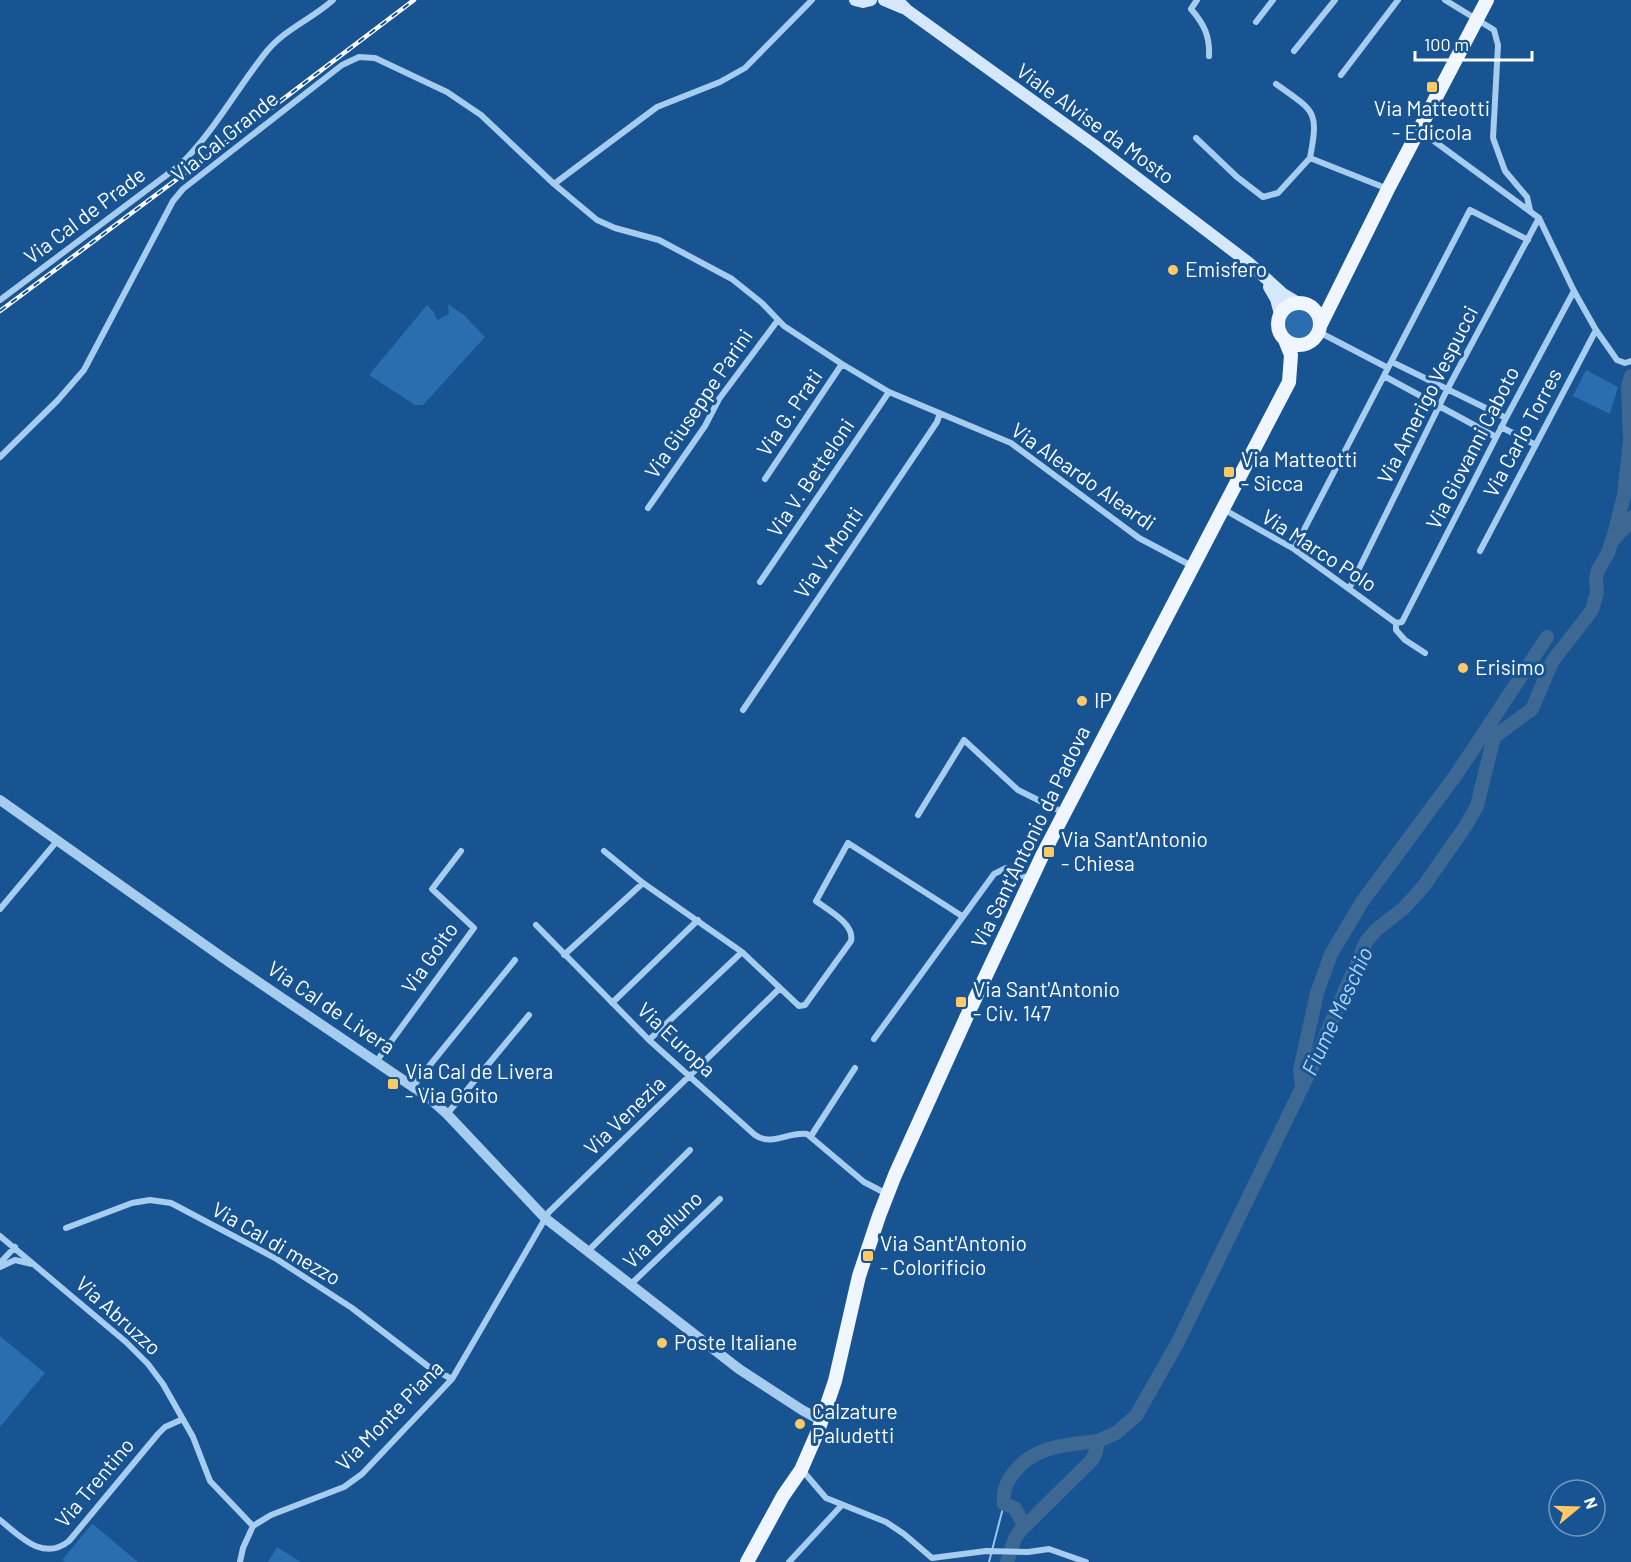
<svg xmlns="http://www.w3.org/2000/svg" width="1631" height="1562" viewBox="0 0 1631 1562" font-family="Barlow,sans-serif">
<rect width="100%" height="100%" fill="#185491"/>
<!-- green -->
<path fill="#2a6eaf" d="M448,304L465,316L485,337L423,405H415L369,375L427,305L434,312L437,320L449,314Z
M1282 324a17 17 0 1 1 34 0a17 17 0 1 1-34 0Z
M1586,370L1618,387L1610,414L1573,396Z
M0,1336L45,1373L0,1427Z
M92,1524L94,1525L138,1562H65L62,1560Z
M277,1547L301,1562H268Z"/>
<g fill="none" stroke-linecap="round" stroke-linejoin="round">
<!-- stream -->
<path stroke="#99c7f2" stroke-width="2" d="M989,1562L1004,1504"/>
<!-- river -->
<path stroke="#3d6894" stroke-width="14" d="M1614,539L1628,524L1631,518
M1302,1086L1300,1070L1317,993L1331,954L1362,902L1458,772L1547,637
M1024,1526L1015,1508L1004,1504C1002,1490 1007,1481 1016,1470C1037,1445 1068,1445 1098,1441
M1007,1562L1015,1538L1021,1530L1092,1460L1096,1452L1098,1441L1116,1433L1136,1416L1178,1342L1311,1069L1366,942L1376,930L1404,908L1423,887L1465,827L1477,806L1494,737L1532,709L1552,662L1592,610L1597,593L1596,578L1598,570L1608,553L1615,531L1624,495L1630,440L1628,387L1631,376"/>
<!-- minor -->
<path stroke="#a6ccf0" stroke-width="6" d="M1197,0L1191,9C1204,24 1210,36 1209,56
M1445,0L1494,30L1498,45L1493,138L1505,171L1527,197L1530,210
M1256,22L1273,0
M1294,51L1335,0
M1341,75L1398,0
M1276,84C1315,112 1319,110 1310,158L1388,189
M1419,130L1539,218L1574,291L1596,330L1617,360L1625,363L1631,361
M1196,138L1237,177L1263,197L1278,193L1310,158
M554,184L657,107L720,82L745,68L812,0
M0,300L180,165C214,132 237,88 267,51C285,29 312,19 333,0
M1319,332L1388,368
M1392,362L1506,418
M1384,376L1496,437
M1501,427L1536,445
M0,457L57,401L84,370L173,201L183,189L342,65L359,57L375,58L447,92L481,115L554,184L597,220L615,228L659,240L732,279L762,303L784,326L842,364L889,392L1011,443L1139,538L1192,566
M765,479L842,364
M648,508L705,426L719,399L778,320
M1223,509L1294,549L1396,623L1402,622L1506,418L1574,291
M1294,549L1470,210L1528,240
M1480,551L1596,330
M760,582L889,392
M1349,589L1447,390L1539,218
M1396,623V630L1405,640L1425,653
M743,710L937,422L940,413
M918,815L964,740L1018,790L1064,813
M604,851L643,883L742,952L799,1006L805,1005L851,941C855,924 828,910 816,901L848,843L962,916
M0,909L57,841
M536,925L649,1040L755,1135C772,1147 789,1131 807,1134L864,1182L887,1194
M564,955L643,883
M612,1003L698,920
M874,1039L994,874L1006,868L1031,880
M649,1040L742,952
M376,1062L474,928L432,889L461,851
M413,1086L515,960
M447,1114L529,1015
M811,1136L855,1068
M66,1228L132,1203L150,1200L171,1203L275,1258L352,1308L429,1367L452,1379
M0,1236L126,1342L148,1364L163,1384L193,1437L210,1481L253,1526
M588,1251L690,1150
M0,1263L15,1247
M0,1267L15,1260L32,1264
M630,1285L720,1199
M802,1470L826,1498L886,1522L904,1534L932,1558L986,1551L1028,1552L1049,1549L1086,1562
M0,1520C20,1536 43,1562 69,1541L158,1434L165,1427L183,1419
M240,1562L243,1548L253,1526L271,1515L344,1487L362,1474L452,1379L549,1212L780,988
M789,1562L841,1506"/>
<!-- tertiary -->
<path stroke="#a6ccf0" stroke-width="10" d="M0,800L229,962L428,1097L447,1114L545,1218L739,1369L802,1410L822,1421"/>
<!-- secondary -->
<path stroke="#d4e7fb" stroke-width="12" d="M855,0L863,2L871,0
M884,0L903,8
M897,0L907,10L1094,145L1249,263L1283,294L1298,303
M1269,287L1276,299L1280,314"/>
<!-- primary -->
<path stroke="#eff6ff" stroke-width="14" d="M1278 324a21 21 0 1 1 42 0a21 21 0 1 1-42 0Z
M1320,326L1388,189L1487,0
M747,1562L783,1496L801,1470L818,1431L835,1381L859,1276L879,1216L895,1175L966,1018L1042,856L1289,382L1291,355L1285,340"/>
<defs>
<path id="rail" d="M0,311L200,162L414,0"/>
</defs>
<!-- rail casing -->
<use href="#rail" stroke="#fff" stroke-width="4.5"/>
<!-- rail -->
<use href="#rail" stroke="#185491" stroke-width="2" stroke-dasharray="7" stroke-linecap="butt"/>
</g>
<!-- markers -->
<g fill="#ffca65" stroke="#185491" stroke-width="2">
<rect x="1426" y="81" width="12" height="12" rx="3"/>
<circle cx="1173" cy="270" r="6"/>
<rect x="1223" y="466" width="12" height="12" rx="3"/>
<circle cx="1463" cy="668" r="6"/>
<circle cx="1082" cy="701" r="6"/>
<rect x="1043" y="846" width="12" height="12" rx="3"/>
<rect x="955" y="996" width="12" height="12" rx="3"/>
<rect x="387" y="1078" width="12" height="12" rx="3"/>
<rect x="862" y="1250" width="12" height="12" rx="3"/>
<circle cx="662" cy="1343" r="6"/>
<circle cx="800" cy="1424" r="6"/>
</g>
<g text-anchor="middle" stroke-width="6" stroke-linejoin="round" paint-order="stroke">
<!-- poi labels -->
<g font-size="21" fill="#fff" stroke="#185491" text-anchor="start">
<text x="1432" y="116" text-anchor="middle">Via Matteotti<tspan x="1432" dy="24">- Edicola</tspan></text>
<text x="1185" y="277">Emisfero</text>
<text x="1241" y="467">Via Matteotti<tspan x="1241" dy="24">- Sicca</tspan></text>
<text x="1475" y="675">Erisimo</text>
<text x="1094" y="708">IP</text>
<text x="1061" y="847">Via Sant'Antonio<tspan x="1061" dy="24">- Chiesa</tspan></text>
<text x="973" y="997">Via Sant'Antonio<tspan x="973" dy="24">- Civ. 147</tspan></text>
<text x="405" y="1079">Via Cal de Livera<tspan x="405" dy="24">- Via Goito</tspan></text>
<text x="880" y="1251">Via Sant'Antonio<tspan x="880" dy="24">- Colorificio</tspan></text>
<text x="674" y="1350">Poste Italiane</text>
<text x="812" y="1419">Calzature<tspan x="812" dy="24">Paludetti</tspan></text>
</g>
<!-- street labels -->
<g font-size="21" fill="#fff" stroke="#185491">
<text transform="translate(1095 124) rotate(36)" y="7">Viale Alvise da Mosto</text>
<text transform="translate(225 137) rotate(-39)" y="7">Via Cal Grande</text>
<text transform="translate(85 216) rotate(-37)" y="7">Via Cal de Prade</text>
<text transform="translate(1428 395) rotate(-63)" y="7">Via Amerigo Vespucci</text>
<text transform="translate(699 404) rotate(-56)" y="7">Via Giuseppe Parini</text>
<text transform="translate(790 413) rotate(-56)" y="7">Via G. Prati</text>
<text transform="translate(1523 433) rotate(-62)" y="7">Via Carlo Torres</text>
<text transform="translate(1473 448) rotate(-63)" y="7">Via Giovanni Caboto</text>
<text transform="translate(1083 477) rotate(35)" y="7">Via Aleardo Aleardi</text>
<text transform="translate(811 478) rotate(-56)" y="7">Via V. Betteloni</text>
<text transform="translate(1319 551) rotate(33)" y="7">Via Marco Polo</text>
<text transform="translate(829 553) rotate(-56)" y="7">Via V. Monti</text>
<text transform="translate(1031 837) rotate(-64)" y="7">Via Sant'Antonio da Padova</text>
<text transform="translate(430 958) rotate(-55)" y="7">Via Goito</text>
<text transform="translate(331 1008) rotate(34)" y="7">Via Cal de Livera</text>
<text transform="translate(676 1040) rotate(43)" y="7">Via Europa</text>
<text transform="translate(625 1116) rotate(-44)" y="7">Via Venezia</text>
<text transform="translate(663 1230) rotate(-44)" y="7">Via Belluno</text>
<text transform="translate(276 1244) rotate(30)" y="7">Via Cal di mezzo</text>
<text transform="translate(118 1316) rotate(42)" y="7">Via Abruzzo</text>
<text transform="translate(390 1416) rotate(-46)" y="7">Via Monte Piana</text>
<text transform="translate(95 1483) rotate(-50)" y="7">Via Trentino</text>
</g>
<!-- water labels -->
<g font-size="22" font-style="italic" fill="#b2d5f6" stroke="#185491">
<text transform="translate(1337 1011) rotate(-65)" y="8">Fiume Meschio</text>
</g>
</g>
<!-- north arrow -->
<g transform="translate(1577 1508) rotate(71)"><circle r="28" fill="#185491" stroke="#7498bd" stroke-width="1.5"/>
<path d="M0-4.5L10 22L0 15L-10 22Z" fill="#ffca65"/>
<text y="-9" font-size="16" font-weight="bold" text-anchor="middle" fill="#ffffff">N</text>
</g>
<!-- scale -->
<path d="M1415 51v9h117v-9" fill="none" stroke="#ffffff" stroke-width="3"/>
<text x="1424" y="51" font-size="18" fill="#ffffff" stroke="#185491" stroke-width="4.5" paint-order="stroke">100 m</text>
</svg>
